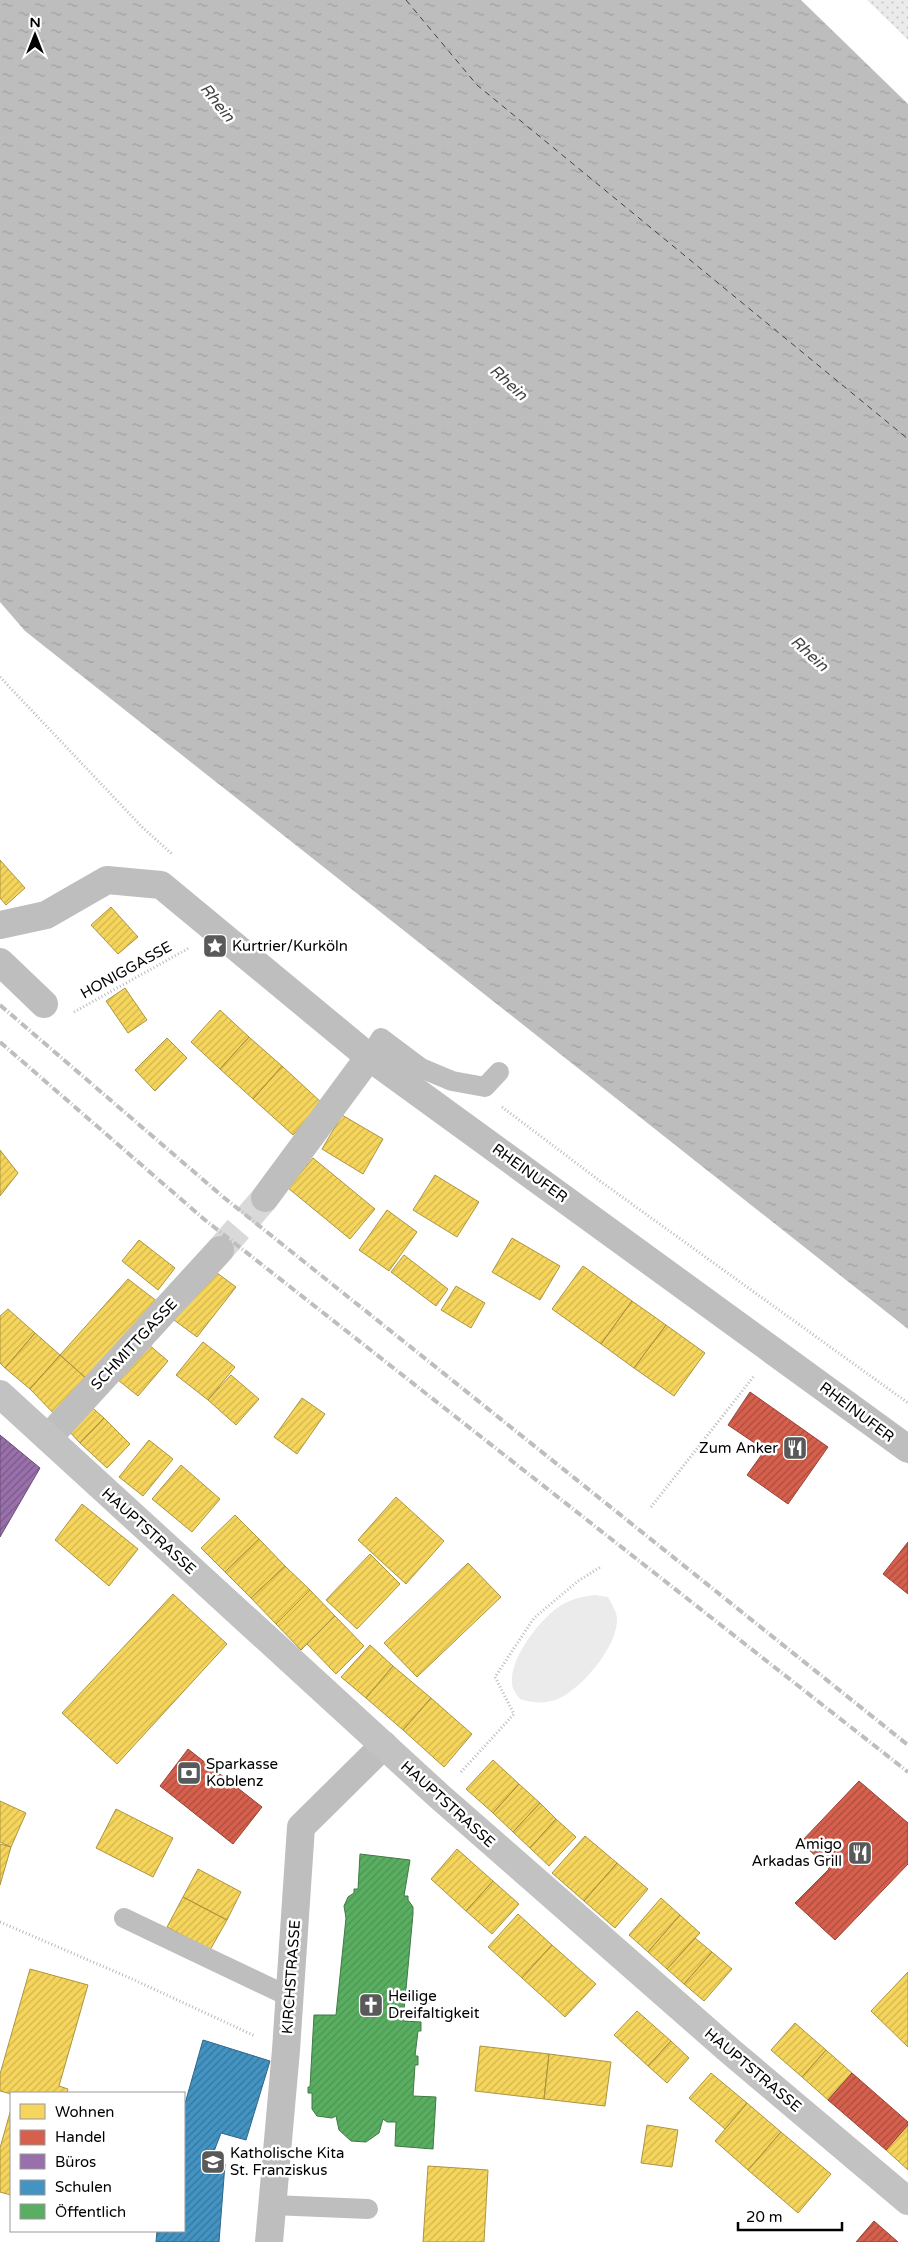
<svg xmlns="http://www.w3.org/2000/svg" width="908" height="2242" viewBox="0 0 908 2242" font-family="'Varela Round',sans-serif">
<defs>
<pattern id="grass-dots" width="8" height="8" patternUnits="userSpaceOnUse" patternTransform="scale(1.25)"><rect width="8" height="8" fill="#ebebeb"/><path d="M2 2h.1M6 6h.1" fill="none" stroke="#c8c8c8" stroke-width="1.8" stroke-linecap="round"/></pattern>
<pattern id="water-ripples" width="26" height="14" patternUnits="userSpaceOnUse" patternTransform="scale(1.25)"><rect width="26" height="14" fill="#bdbdbd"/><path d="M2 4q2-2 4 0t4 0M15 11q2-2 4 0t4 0" fill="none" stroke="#a1a1a1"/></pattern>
<pattern id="homes-hatch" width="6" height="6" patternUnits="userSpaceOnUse" patternTransform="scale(1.25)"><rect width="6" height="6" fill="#f6d55c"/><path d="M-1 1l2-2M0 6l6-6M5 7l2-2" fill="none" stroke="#d1b54e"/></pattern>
<pattern id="shops-hatch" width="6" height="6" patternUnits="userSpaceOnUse" patternTransform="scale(1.25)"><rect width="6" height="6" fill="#d6604d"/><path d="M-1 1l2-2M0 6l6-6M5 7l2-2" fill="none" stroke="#ab4d3e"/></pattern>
<pattern id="offices-hatch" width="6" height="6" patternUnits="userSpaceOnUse" patternTransform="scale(1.25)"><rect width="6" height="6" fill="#9970ab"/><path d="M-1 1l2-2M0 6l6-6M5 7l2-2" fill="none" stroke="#7a5a89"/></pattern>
<pattern id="schools-hatch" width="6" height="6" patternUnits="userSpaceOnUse" patternTransform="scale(1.25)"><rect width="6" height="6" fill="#4393c3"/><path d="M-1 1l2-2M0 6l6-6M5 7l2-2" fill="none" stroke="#36769c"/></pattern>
<pattern id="public-hatch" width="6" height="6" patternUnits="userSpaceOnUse" patternTransform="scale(1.25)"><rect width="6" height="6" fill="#5aae61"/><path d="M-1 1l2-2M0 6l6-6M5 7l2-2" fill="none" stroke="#4c9452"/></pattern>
</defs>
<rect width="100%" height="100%" fill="#fff"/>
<!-- grass -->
<path fill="url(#grass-dots)" d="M867,0H908V40Z"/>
<!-- pitch -->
<path fill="#ebebeb" d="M595,1595L608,1597C612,1605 618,1613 617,1622C615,1649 582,1688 558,1699C545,1704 533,1703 520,1699C516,1694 512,1689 512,1682C510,1657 543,1614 565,1603C575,1598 585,1596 595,1595Z"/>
<!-- water -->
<path fill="url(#water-ripples)" d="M0,0H801L908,104V1329L25,631L0,602Z"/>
<!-- homes -->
<path fill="url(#homes-hatch)" stroke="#ac9540" d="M0,860L25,888L6,905L0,898Z
M111,907L138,937L118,954L91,925Z
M125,988L147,1020L128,1033L106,1001Z
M220,1010L249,1037L220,1069L191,1042Z
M249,1037L282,1066L253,1099L220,1069Z
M167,1038L187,1058L155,1091L135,1070Z
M282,1066L322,1103L293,1135L253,1099Z
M342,1115L383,1139L363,1174L322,1149Z
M0,1150L18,1173L0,1196Z
M313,1158L375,1209L350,1239L288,1188Z
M435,1175L479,1202L457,1237L413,1210Z
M387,1210L417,1232L389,1271L359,1250Z
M512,1238L560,1266L540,1300L492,1272Z
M139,1240L175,1268L158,1290L122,1261Z
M404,1255L448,1289L436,1306L391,1272Z
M583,1266L632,1301L601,1344L552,1309Z
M213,1270L236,1287L197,1337L174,1320Z
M128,1279L158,1302L88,1380L60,1355Z
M456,1286L485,1303L471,1328L441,1310Z
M632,1301L666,1325L634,1368L601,1344Z
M8,1309L35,1333L5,1368L0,1363V1316Z
M666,1325L705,1353L674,1396L634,1368Z
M35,1333L60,1355L30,1389L5,1368Z
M203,1342L235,1367L208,1400L176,1375Z
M148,1344L168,1361L138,1396L118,1380Z
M60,1355L88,1380L58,1418L30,1389Z
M231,1375L259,1399L236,1425L208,1400Z
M302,1398L325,1414L297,1454L274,1437Z
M87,1403L104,1418L80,1443L65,1427Z
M104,1418L130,1444L107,1468L80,1443Z
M149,1440L173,1459L143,1496L119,1477Z
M181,1465L220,1499L192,1532L152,1499Z
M396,1497L444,1541L406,1584L358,1540Z
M82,1504L138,1549L109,1586L55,1540Z
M235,1515L259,1539L225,1572L201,1548Z
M259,1539L285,1566L251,1598L225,1572Z
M370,1554L400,1584L357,1629L326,1600Z
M468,1563L501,1597L417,1677L384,1643Z
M285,1566L310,1590L276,1624L251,1598Z
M310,1590L335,1616L301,1650L276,1624Z
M173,1594L227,1644L117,1764L62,1713Z
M335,1616L364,1646L336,1674L307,1644Z
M370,1645L393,1666L366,1698L341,1677Z
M393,1666L431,1698L403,1730L366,1698Z
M431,1698L472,1734L444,1767L403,1730Z
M493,1760L519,1784L493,1813L466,1789Z
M519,1784L540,1803L513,1832L493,1813Z
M0,1801L26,1813L11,1847L0,1842Z
M540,1803L556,1819L530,1848L513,1832Z
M116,1809L173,1838L153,1877L96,1848Z
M556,1819L576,1837L549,1866L530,1848Z
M585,1836L617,1863L584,1901L552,1873Z
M0,1844L11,1847L0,1885Z
M457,1849L493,1881L466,1911L431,1879Z
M617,1863L648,1889L615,1928L584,1901Z
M198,1869L241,1892L227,1920L183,1897Z
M493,1881L519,1904L492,1934L466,1911Z
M183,1897L227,1920L210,1950L167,1927Z
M661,1898L680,1915L648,1952L629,1935Z
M518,1914L552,1945L522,1978L488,1947Z
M680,1915L700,1933L667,1969L648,1952Z
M695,1938L712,1952L684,1984L667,1969Z
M552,1945L596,1984L565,2017L522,1978Z
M712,1952L732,1969L704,2001L684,1984Z
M30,1969L88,1985L59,2086L68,2089L67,2093L11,2094L0,2091V2074Z
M908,1972V2047L871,2011Z
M637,2011L671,2041L648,2066L614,2035Z
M795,2023L826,2050L802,2077L771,2050Z
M671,2041L689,2058L667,2083L648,2066Z
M480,2046L549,2054L544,2099L475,2091Z
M826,2050L852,2073L828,2100L802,2077Z
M549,2054L611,2062L605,2106L544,2099Z
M711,2073L747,2103L725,2129L689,2098Z
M747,2103L781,2132L748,2170L715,2141Z
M11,2109V2195L0,2192V2148Z
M647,2125L678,2130L672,2167L641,2163Z
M908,2125V2170L886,2150Z
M781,2132L831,2174L798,2213L748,2170Z
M428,2166L488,2170L484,2242H423Z"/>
<!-- shops -->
<path fill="url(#shops-hatch)" stroke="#964336" d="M750,1392L828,1447L788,1504L747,1475L765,1450L728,1425Z
M908,1542V1594L883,1574Z
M188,1749L262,1807L233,1844L160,1786Z
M859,1781L908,1823V1864L835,1940L795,1903L829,1869L801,1842Z
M852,2073L908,2122V2125L886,2150L828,2100Z
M874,2221L898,2242H856Z"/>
<!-- offices -->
<path fill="url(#offices-hatch)" stroke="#6b4e78" d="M0,1435L40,1468L0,1537Z"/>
<!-- schools -->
<path fill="url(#schools-hatch)" stroke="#2f6788" d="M203,2040L270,2061L246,2140L221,2133L210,2162L225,2164L219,2242H156L157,2231H184V2107Z"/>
<!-- public -->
<path fill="url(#public-hatch)" stroke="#3f7a44" d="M360,1854L410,1860L404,1896H408V1900L413,1907V1914L403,2021L421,2022V2031H418L415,2056H418V2065H415L413,2096L436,2097L433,2149L395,2146L396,2122H387L383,2119L379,2133L366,2142L351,2141L339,2130L336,2116L332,2118L317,2116L312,2109V2093H308V2087H310L314,2015H336L346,1918L344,1906L348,1897L354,1893V1889H358Z"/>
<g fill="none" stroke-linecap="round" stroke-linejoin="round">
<!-- ferry -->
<path stroke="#424242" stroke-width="1" stroke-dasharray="6 5" stroke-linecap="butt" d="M406,0L477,85L908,439"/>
<!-- minor-tunnel -->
<path stroke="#d9d9d9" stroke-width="28" stroke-dasharray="28 14" stroke-linecap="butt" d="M220,1250L265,1198"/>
<!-- path -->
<path stroke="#b9b9b9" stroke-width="3" stroke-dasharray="1 2.5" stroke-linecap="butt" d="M0,677L141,826L172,854
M74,1012L189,948
M502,1107L600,1181L908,1403
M651,1507L754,1376
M461,1772L514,1714L495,1677L534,1618L578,1581L602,1566
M0,1922L130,1978L255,2036"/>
<!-- service -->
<path stroke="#bebebe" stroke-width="20" d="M369,1057L381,1038L421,1068L452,1081L485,1087L499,1072
M124,1918L290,1997
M272,2205L368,2209"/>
<!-- minor -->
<path stroke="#bebebe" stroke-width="28" d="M0,925L46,915L107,880L161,885L369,1057L908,1449
M0,962L44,1004
M265,1198L369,1057
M48,1438L220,1250
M269,2242L286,2050L301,1827L384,1745"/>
<!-- secondary -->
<path stroke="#c2c2c2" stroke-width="28" d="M0,1394L439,1796L730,2051L908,2201"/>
<!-- rail -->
<path stroke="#bebebe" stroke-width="4" stroke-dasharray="8 2.5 1 2.5" stroke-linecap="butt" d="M0,1005L222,1196L908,1745
M0,1042L205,1220L908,1772"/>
</g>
<!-- icons -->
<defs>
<symbol id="sight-square" viewBox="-11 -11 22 22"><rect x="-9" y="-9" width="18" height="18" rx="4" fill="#595959" stroke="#fff"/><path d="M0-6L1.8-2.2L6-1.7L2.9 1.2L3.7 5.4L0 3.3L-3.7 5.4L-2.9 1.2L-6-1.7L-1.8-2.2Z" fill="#fff"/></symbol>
<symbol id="restaurant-square" viewBox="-11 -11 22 22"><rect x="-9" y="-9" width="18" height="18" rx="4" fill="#595959" stroke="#fff"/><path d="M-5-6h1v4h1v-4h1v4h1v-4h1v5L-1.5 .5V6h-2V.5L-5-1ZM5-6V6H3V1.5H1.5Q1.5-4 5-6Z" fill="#fff"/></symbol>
<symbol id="bank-square" viewBox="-11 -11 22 22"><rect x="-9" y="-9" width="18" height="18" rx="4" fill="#595959" stroke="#fff"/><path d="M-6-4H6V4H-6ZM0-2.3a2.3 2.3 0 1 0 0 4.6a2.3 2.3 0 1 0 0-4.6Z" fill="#fff"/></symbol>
<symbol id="church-square" viewBox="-11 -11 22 22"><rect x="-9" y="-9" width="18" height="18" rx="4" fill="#595959" stroke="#fff"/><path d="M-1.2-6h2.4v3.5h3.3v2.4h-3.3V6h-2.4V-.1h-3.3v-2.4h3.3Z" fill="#fff"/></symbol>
<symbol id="school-square" viewBox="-11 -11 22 22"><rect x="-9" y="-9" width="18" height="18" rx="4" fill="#595959" stroke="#fff"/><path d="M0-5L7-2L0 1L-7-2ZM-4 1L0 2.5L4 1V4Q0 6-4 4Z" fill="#fff"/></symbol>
</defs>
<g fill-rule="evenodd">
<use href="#sight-square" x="201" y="932" width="28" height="28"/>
<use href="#restaurant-square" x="781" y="1434" width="28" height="28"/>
<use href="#bank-square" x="175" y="1759" width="28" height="28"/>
<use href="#restaurant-square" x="846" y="1839" width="28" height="28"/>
<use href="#church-square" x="357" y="1991" width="28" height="28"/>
<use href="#school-square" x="199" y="2148" width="28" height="28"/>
</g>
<g text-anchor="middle" stroke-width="5" stroke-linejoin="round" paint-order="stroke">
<!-- poi labels -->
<g font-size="15" fill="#000" stroke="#fff" text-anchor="start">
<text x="232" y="951">Kurtrier/Kurköln</text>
<text x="778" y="1453" text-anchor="end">Zum Anker</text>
<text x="206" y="1769">Sparkasse<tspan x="206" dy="17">Koblenz</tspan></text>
<text x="842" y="1849" text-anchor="end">Amigo<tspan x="842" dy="17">Arkadas Grill</tspan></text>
<text x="388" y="2001">Heilige<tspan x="388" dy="17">Dreifaltigkeit</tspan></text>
<text x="230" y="2158">Katholische Kita<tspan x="230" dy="17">St. Franziskus</tspan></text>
</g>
<!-- street labels -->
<g font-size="15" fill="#000" stroke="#fff">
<text transform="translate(126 970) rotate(-29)" y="5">HONIGGASSE</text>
<text transform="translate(530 1173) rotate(36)" y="5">RHEINUFER</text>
<text transform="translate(134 1344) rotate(-47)" y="5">SCHMITTGASSE</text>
<text transform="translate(857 1412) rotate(37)" y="5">RHEINUFER</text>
<text transform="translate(149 1531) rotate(42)" y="5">HAUPTSTRASSE</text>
<text transform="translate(448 1804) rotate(42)" y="5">HAUPTSTRASSE</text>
<text transform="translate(291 1977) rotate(-86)" y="5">KIRCHSTRASSE</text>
<text transform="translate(753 2070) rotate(40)" y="5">HAUPTSTRASSE</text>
</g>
<!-- water labels -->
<g font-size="16" font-style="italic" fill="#424242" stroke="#fff">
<text transform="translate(218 102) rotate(51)" y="6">Rhein</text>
<text transform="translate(509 382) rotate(42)" y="6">Rhein</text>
<text transform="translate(810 653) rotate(42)" y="6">Rhein</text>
</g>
</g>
<!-- legend -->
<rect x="10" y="2092" width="175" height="140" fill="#ffffff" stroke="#999999"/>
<rect x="20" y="2104" width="25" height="15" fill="#f6d55c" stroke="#999999"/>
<text x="55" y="2117" font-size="15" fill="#000000">Wohnen</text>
<rect x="20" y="2130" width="25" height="15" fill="#d6604d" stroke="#999999"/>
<text x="55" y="2142" font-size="15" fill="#000000">Handel</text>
<rect x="20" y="2154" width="25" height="15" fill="#9970ab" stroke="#999999"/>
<text x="55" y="2167" font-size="15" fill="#000000">Büros</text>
<rect x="20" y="2180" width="25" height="15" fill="#4393c3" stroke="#999999"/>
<text x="55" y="2192" font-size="15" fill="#000000">Schulen</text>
<rect x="20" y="2204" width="25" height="15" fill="#5aae61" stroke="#999999"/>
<text x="55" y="2217" font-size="15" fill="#000000">Öffentlich</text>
<!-- north arrow -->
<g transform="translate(35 35)" stroke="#ffffff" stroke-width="4" paint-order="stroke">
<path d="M0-4L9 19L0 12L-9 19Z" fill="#000000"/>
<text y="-8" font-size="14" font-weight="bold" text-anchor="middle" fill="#000000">N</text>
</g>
<!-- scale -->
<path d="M738 2222v8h104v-8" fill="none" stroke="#000000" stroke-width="2.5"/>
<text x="746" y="2222" font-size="15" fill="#000000" stroke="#ffffff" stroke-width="4" paint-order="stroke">20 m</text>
</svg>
